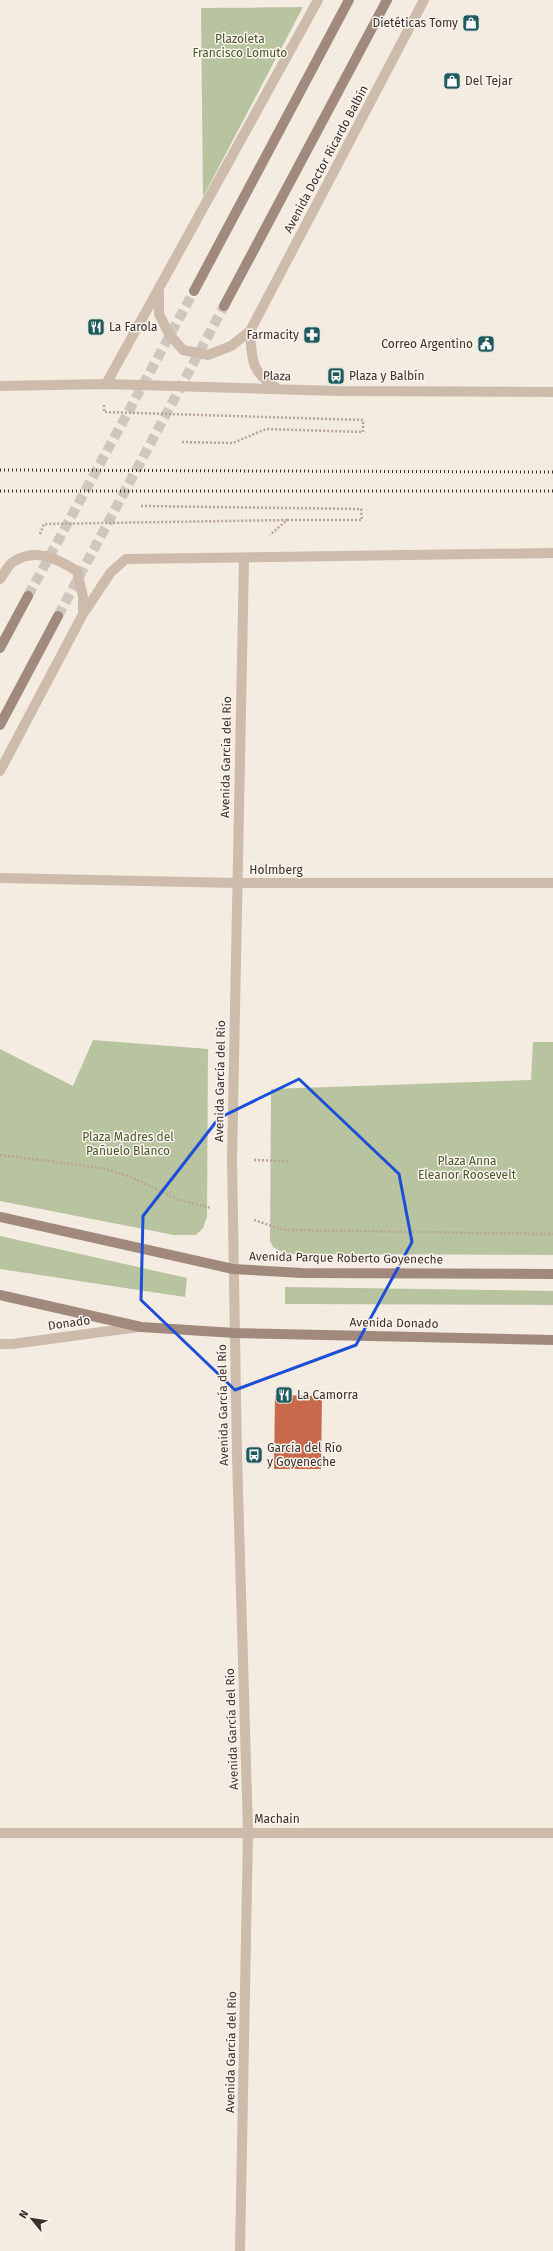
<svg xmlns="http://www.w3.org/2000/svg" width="553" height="2251" viewBox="0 0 553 2251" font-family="'Fira Sans',sans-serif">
<rect width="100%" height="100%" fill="#f4ebe1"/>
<!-- green -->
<path fill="#b8c4a0" d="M303,7L203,197L201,8Z
M93,1040L208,1049L207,1217L203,1228L196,1235H174L0,1201V1049L73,1086Z
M533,1042H553V1255L286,1254L273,1247L270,1241L271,1089L531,1080Z
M0,1236L187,1278L185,1297L0,1269Z
M285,1287L553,1291V1305L285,1304Z"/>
<!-- building -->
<path fill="#c8694b" d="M275,1395L322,1396L321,1469H274Z"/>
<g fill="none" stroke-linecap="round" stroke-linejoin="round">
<!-- secondary-tunnel -->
<path stroke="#cfc6bd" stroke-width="10" stroke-dasharray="10 5" stroke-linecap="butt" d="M28,596L194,291
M58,616L224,306"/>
<!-- path -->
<path stroke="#b9a596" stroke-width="2.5" stroke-dasharray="2 2" stroke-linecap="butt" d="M104,405V412L363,420V432L266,429L233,443L182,442
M141,506L361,509L362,520H287
M40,534L44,524L287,520L270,535
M0,1155L102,1168L131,1177L179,1200L211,1208
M254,1160L288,1161
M254,1220L284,1230L553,1234"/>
<!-- street -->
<path stroke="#cdbbac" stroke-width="10" d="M159,292V314L169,334L183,350L208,355L231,346L250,331L424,0
M250,331C252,359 250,372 277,388
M106,384L318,0
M0,386L106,384L337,391L553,392
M0,579C4,574 8,565 13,562C35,547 58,559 77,571L83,597V614L0,771
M83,614L111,572L126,559L553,553
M0,878L237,883H553
M0,1344H12L139,1327
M0,1833H553
M240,2251L248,1832L237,1456L232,1160L244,559"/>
<!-- secondary -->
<path stroke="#a18a7d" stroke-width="10" d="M194,291L349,0
M224,306L387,0
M0,648L28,596
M0,725L58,616
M0,1217L233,1269L302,1273L553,1274
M0,1295L141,1327L235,1333L553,1340"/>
<!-- rail -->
<path stroke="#3b302b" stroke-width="3" stroke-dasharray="1 3" stroke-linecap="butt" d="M0,470L553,472
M0,491H553"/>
</g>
<!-- marked area -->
<path fill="none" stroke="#1d4ed8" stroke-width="3" stroke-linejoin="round" d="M299,1079L399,1174L412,1242L356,1345L235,1390L141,1300L143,1216L219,1118Z"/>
<!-- icons -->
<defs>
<symbol id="shop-square" viewBox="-11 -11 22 22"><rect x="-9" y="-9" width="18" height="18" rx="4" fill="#1f5a5e" stroke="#fbf5ee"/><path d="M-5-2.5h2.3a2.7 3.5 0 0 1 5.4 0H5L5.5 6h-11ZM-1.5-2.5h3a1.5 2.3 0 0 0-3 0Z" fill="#fff"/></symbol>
<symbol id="restaurant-square" viewBox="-11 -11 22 22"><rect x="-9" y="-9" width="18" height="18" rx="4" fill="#1f5a5e" stroke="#fbf5ee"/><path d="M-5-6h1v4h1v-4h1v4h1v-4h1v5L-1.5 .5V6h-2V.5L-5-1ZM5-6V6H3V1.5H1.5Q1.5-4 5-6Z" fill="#fff"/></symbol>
<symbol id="pharmacy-square" viewBox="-11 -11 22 22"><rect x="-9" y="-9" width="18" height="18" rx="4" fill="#1f5a5e" stroke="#fbf5ee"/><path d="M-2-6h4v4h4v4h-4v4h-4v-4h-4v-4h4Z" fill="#fff"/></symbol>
<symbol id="civic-square" viewBox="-11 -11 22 22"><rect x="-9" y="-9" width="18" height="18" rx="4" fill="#1f5a5e" stroke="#fbf5ee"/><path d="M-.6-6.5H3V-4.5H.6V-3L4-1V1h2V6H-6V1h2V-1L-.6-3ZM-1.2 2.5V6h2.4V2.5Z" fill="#fff"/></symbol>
<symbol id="bus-square" viewBox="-11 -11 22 22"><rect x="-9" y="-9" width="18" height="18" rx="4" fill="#1f5a5e" stroke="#fbf5ee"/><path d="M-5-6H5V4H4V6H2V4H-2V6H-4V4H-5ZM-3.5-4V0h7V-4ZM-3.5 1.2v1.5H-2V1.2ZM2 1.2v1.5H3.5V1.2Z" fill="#fff"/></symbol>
</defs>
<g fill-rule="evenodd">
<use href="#shop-square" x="461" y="13" width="20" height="20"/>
<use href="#shop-square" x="442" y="71" width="20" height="20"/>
<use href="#restaurant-square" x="86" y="317" width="20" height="20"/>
<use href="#pharmacy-square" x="302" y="325" width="20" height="20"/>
<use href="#civic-square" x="476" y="334" width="20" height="20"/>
<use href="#bus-square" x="326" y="366" width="20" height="20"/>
<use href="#restaurant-square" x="274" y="1385" width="20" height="20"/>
<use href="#bus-square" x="244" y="1445" width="20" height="20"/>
</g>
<g text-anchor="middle" stroke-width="3" stroke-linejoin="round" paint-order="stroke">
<!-- poi labels -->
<g font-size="12" fill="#3b302b" stroke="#fbf5ee" text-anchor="start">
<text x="458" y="27" text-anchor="end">Dietéticas Tomy</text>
<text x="465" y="85">Del Tejar</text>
<text x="109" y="331">La Farola</text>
<text x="299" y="339" text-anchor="end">Farmacity</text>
<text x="473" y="348" text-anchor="end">Correo Argentino</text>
<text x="349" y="380">Plaza y Balbín</text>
<text x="297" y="1399">La Camorra</text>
<text x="267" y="1452">García del Río<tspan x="267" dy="14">y Goyeneche</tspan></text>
</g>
<!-- park labels -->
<g font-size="12" fill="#4a5a2e" stroke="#fbf5ee">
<text x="240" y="43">Plazoleta<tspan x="240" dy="14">Francisco Lomuto</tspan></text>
<text x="128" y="1141">Plaza Madres del<tspan x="128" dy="14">Pañuelo Blanco</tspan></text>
<text x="467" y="1165">Plaza Anna<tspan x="467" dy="14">Eleanor Roosevelt</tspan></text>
</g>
<!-- street labels -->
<g font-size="12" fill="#3b302b" stroke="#fbf5ee">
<text transform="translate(326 159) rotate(-62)" y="4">Avenida Doctor Ricardo Balbín</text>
<text transform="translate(277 376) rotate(2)" y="4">Plaza</text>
<text transform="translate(226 757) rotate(-89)" y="4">Avenida García del Río</text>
<text x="276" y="874">Holmberg</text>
<text transform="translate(220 1081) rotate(-89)" y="4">Avenida García del Río</text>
<text transform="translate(346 1258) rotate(1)" y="4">Avenida Parque Roberto Goyeneche</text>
<text transform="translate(69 1323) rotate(-8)" y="4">Donado</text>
<text transform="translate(394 1323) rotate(1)" y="4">Avenida Donado</text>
<text transform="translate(223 1405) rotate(-91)" y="4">Avenida García del Río</text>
<text transform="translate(232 1729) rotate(-92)" y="4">Avenida García del Río</text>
<text x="277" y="1823">Machain</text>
<text transform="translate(231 2052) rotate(-89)" y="4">Avenida García del Río</text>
</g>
</g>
<!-- north arrow -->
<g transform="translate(32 2219) rotate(300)" stroke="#fbf5ee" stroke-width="3" paint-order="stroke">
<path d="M0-3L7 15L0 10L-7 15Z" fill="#3b302b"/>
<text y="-6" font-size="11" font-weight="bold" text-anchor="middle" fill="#3b302b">N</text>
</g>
</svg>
